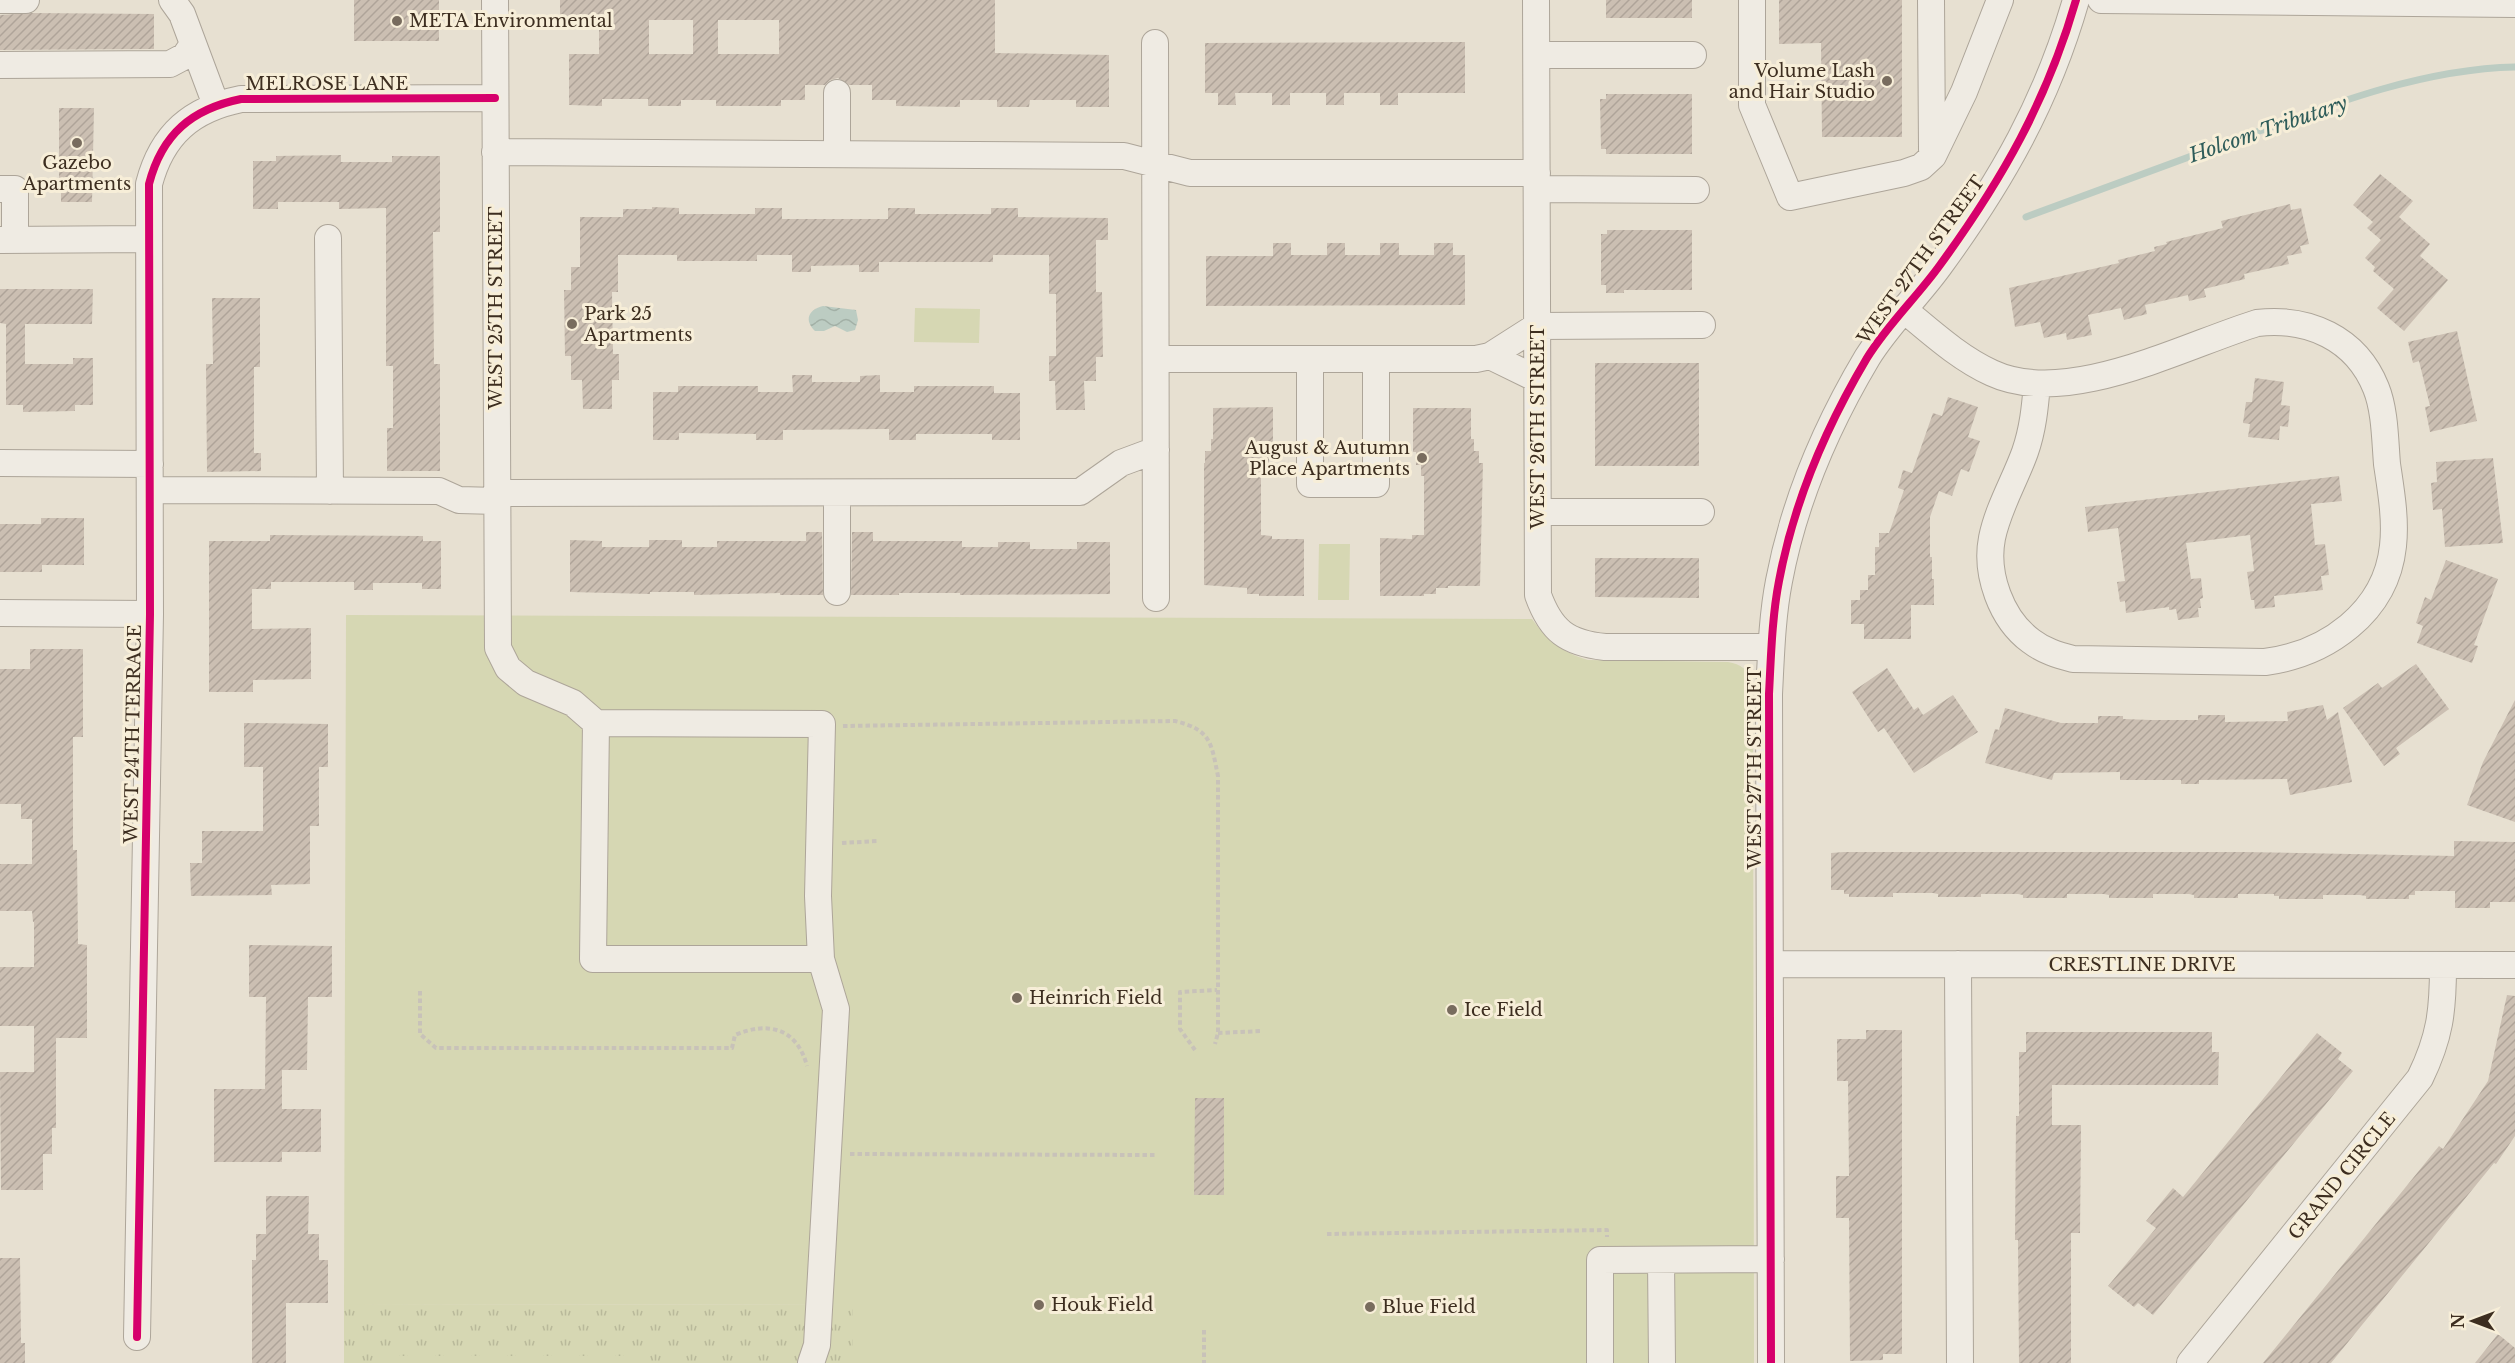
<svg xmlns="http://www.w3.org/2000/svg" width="2515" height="1363" viewBox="0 0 2515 1363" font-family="'Libre Baskerville',serif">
<defs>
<pattern id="grass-tufts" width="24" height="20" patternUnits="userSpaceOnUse" patternTransform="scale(1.5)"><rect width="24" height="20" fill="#d6d7b3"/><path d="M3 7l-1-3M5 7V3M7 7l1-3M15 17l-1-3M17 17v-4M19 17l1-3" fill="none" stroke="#b9b99a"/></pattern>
<pattern id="water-waves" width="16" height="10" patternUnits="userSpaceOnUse" patternTransform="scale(1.5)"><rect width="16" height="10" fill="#bcccc2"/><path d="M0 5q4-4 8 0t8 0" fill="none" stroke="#a2b0a6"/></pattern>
<pattern id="building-hatch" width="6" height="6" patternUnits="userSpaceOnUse" patternTransform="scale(1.5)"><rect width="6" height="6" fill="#cbbfb2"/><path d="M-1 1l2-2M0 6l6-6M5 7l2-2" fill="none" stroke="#afa499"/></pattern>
</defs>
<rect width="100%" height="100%" fill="#e7e0d1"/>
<!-- grass -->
<path fill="url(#grass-tufts)" d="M344,1304L853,1305V1363H344Z"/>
<!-- green -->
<path fill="#d6d7b3" d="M915,308L980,309L979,343L914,342Z
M1319,544H1350L1349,600H1318Z
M346,615L1532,619C1547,640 1563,653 1588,660L1728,662C1741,664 1748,670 1753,682L1754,1363H853V1305L344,1304Z
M391,1356H633V1363H391Z"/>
<!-- water -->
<path fill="url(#water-waves)" d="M823,306L856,310L858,320L855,330L847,332L835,326L824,331H815C804,320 808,310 823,306Z"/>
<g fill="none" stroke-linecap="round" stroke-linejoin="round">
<!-- stream -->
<path stroke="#bcccc2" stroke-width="7" d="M2026,217C2096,191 2166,166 2235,140C2324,107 2419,69 2515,67"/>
</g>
<!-- building -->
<path fill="url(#building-hatch)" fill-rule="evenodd" d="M354,0H439V41H354Z
M560,0H995V53L1109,55V107H1076V100H1030L1029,107H997V100H960V107L896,106V100H872V85H849L838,78L830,80L825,85H805V100H781V106H716V100H681V106H648V99H602V106L569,105V54H599V20H560ZM649,20H693V54H649ZM718,20H779V54H718Z
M1606,0H1692V18H1606Z
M1779,0H1902V137H1822L1821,43L1779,44Z
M32,13L154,14V49L0,50V15Z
M1465,42V93H1398V105H1380V93H1344V105H1326V93H1290V105H1272V93H1235L1236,105H1218V93H1205V43Z
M1606,94H1692V154H1606V149H1601L1600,99H1606Z
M59,108H94L92,202H61V178H59Z
M341,155V162H392V156H440V232H433L434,364H440V471H387V428H393V366H386V208L339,209V202H278V209H253V161H276V156Z
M2380,174L2413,201L2399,217L2430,244L2420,256L2448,280L2404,331L2377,308L2394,289L2373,271L2375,267L2365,258L2381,240L2367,228L2373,222L2353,205Z
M2290,204L2291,210L2301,208L2309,244L2300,246L2302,253L2287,256L2289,264L2244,274L2245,279L2204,289L2206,297L2189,301L2188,295L2145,305L2147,314L2124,320L2121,308L2088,315L2092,335L2067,340L2066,333L2044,338L2040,322L2015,327L2009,288L2119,263L2118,260L2155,251L2154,247L2167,244L2166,242L2223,228L2221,221Z
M652,207L679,208V214H755V208H782V219H888V208H915V214H991V208H1018V217L1108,218V240H1096V292H1102L1103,357H1096V381H1084L1085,410H1056L1055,381H1049V356H1056V294H1049V255H993V262H879V272H859V265L811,266V272H792V255H757V261H677V255H618V292H612L613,354H619V380H612V409H583L582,380H571V356H565L564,290H571V267H580V217H623V209H652Z
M1607,230H1692V290H1624V293H1606V285H1601V234H1607Z
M1273,243H1291V255H1327V243H1345V255H1380V243H1399V255H1434V243H1453V255H1465V305L1206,306V256H1273Z
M0,289H93L92,324H25V364H73V358H93V405H75V411L23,412V405H6V324L0,323Z
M212,298H260V367H254V453H261V471L207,472L206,364H213Z
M2457,331L2477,421L2430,432L2425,407L2430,406L2419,361L2413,363L2408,342Z
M1595,363H1699V466H1595Z
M792,375H812V382H860V376L880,375V392H914V386H994V393H1020V440H992V434H916V440H889V429L783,430V440H756V434L679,433V440H653V392H678V386H758V392H793Z
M2255,378L2284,382L2281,405L2290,406L2288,427L2280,426L2279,440L2248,437L2250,424L2243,423L2246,402H2252Z
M1948,397L1978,407L1968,437L1980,441L1969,472L1961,469L1952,496L1939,491L1930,517V557H1932V579H1934V605H1911V639H1864V624H1851V600H1860V590H1868V575H1875V547H1879V533H1889L1904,490L1898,488L1903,470L1912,473L1933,413L1942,416Z
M1273,407V452H1269V464H1264V476H1261V535L1272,536V539H1304V596H1259V594H1247V588L1204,585V463H1205V451H1211V439H1213V408Z
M1413,408H1471V439H1474V451H1479V463H1483L1480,586H1448V588H1436V594H1424V596H1380V538L1412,539V535H1424V476H1421V465H1416V452H1413Z
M2493,458L2503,543L2445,547L2442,509L2433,510L2431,483L2437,482L2436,462Z
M2339,476L2342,501L2311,504L2315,545L2325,544L2329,575L2321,576L2323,590L2274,596L2275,607L2255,609L2254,600H2251L2247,572L2254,571L2250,535L2186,543L2191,579L2201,578L2203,598L2200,599L2201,608H2198L2199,617L2178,620L2176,609L2169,610V607L2126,613L2125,601L2120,602L2117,582L2125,581L2118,528L2088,532L2085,507Z
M41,518H84V565H42V572H0V524H41Z
M806,532H822L823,595H780V593L694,595V592H650V594L570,592V540L602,541V547H649V540H682V547H717V541H806Z
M852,532H873V541H962V547H998V542H1030V549H1077V542H1110V594L960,595V593H899V595H851Z
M270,535L423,536V541H441V589H422V583H373V590H354V582H271V589H252V629L311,628V679L253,680V692H209V541H270Z
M1595,558H1699V598L1595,597Z
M2446,560L2498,579L2474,645L2478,646L2472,663L2417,643L2423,626L2416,623L2425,597L2431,600Z
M30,649H83V737H73V850H77L78,944L87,945V1038H56V1128H52V1154H43V1190H1L0,1072H34V1026H0V967H34V922H33L32,911H0V864H32V819H21V804H0V669H30Z
M2416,664L2449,709L2396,748L2400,754L2384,766L2343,708L2378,683L2382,688Z
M1887,668L1914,710L1918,707L1923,715L1953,695L1978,732L1914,773L1884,728L1878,732L1852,692Z
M2515,700V822L2467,805L2483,762Z
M2323,705L2327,720L2338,712L2352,782L2290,795L2287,779L2199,780V784H2181V780H2120V772L2054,773L2052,780L1985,763L1995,729L1999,730L2005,708L2061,723H2098V716H2123V719L2151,720H2198V715H2225V722L2288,721L2287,712Z
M244,723L328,724V767H319V826H310V884L271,885L272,895L191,896L190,863H202V831H263V767H244Z
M2454,841L2515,842V902H2490V908H2455V891H2415V895H2409V899H2366V896L2360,895H2323V899H2279V896H2274V894H2238V898H2194V895L2189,894H2153V898H2109V895L2104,894H2067V898H2023V895L2018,894H1981V897H1938V894L1933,893H1893V897H1849V894H1844V890H1831V853L1844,852H2244L2454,856Z
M249,945L332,946V997H308L307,1070H282V1109H321V1152H282V1162H214V1089H265L266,997H249Z
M2507,995L2515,996V1136L2496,1164L2494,1163L2331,1363H2263L2439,1146L2443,1149L2488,1081Z
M1866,1030H1902V1354H1883V1360L1850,1361L1849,1218H1836V1176H1849L1848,1081H1837V1039H1866Z
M2026,1032H2212V1052H2219L2218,1085H2052V1125H2081L2080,1233H2071V1363H2019L2018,1240H2015L2016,1116H2019V1052H2026Z
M2317,1033L2342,1053L2338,1059L2353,1071L2153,1315L2138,1303L2134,1307L2108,1286L2156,1228L2146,1221L2173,1188L2183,1197Z
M1195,1098H1224V1195H1194Z
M266,1196H309L308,1234H319V1260H328V1303H286V1363H252V1260H256V1234H266Z
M0,1258H20L21,1343H25V1363H0Z
M2498,1334L2515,1348V1363H2475Z"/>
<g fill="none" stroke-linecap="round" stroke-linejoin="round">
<defs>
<path id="minor" d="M0,0H26
M172,0L182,14L216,105
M495,0L498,648L508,668L526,683L573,703L596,723L593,959H821
M1536,0L1538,595C1551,631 1567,643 1605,647H1771
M1752,0V105L1790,197L1904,173L1921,167L1933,156L1964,92L2000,0
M1931,0L1932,150
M2101,0L2515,4
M1155,43L1156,598
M1537,55H1693
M0,65L170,64L185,56L193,44
M837,93V154
M495,152L1124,156L1190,173H1537
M0,189H15V240
M1537,189L1696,190
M328,238L330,491
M0,240L149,239
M1903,309C1931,332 1959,358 1992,373C2067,408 2183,346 2257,323C2308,317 2356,338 2376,388C2385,410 2385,440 2387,464C2391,491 2396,519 2393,546C2386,613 2326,654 2265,662L2073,659C2058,655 2044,651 2031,641C2001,619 1985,574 1992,538C1998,508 2015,480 2025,452C2033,429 2035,407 2037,384
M1490,356L1537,379
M1156,359H1476L1490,356L1537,326L1702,325
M1310,359V484H1376V359
M0,463L150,464
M150,490L439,491L459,500L497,501
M497,493L1080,492L1121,463L1156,450
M837,493V592
M1538,512H1701
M0,613L150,614
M596,723L822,724L818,896L821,959L836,1009L817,1345L811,1363
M1770,964L2515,965
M1958,964L1960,1363
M1661,1260L1662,1363
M137,1337L150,614L149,184C162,134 192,109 241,99L495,98
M1600,1363V1260L1771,1259
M1771,1363L1769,694C1771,656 1772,617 1779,581C1794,501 1826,427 1867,358C1888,324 1917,297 1940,265C2002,180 2047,101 2076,0
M2190,1363L2420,1078C2440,1037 2443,1011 2443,966"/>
</defs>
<!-- minor casing -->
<use href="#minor" stroke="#ada599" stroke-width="28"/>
<!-- path -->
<path stroke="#c8c2b9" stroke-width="4" stroke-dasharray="4.5 3" stroke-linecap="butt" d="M843,726L1175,721C1211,730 1211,742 1218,776V1033L1215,1044
M842,843L878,841
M420,991V1034L436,1048H732L735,1035C768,1021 797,1028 807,1066
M1218,1033L1262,1031
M1195,1050L1180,1029V992L1217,990
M850,1154L1155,1155
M1327,1234L1607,1230V1237
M1204,1330V1363"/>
<!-- minor -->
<use href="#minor" stroke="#efebe3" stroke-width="26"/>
<defs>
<path id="cycleway" d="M137,1337L150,614L149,184C162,134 192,109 241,99L495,98
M1771,1363L1769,694C1771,656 1772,617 1779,581C1794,501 1826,427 1867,358C1888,324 1917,297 1940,265C2002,180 2047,101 2076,0"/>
</defs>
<!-- cycleway casing -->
<use href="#cycleway" stroke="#f7eed8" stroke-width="11"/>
<!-- cycleway -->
<use href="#cycleway" stroke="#d6006c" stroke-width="8"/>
</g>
<!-- markers -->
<g fill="#786c5e" stroke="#f7eed8" stroke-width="2">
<circle cx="397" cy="21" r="6"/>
<circle cx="1887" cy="81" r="6"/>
<circle cx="77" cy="143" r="6"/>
<circle cx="572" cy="324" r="6"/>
<circle cx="1422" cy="458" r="6"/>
<circle cx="1017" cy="998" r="6"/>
<circle cx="1452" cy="1010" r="6"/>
<circle cx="1039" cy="1305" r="6"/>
<circle cx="1370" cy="1307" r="6"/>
</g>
<g text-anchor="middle" stroke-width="6" stroke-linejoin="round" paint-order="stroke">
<!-- poi labels -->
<g font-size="18" fill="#3d2e20" stroke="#f7eed8" text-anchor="start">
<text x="409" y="27">META Environmental</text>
<text x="1875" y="77" text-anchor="end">Volume Lash<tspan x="1875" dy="21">and Hair Studio</tspan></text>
<text x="77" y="169" text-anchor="middle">Gazebo<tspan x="77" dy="21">Apartments</tspan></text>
<text x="584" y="320">Park 25<tspan x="584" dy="21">Apartments</tspan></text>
<text x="1410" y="454" text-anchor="end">August &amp; Autumn<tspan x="1410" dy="21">Place Apartments</tspan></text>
<text x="1029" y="1004">Heinrich Field</text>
<text x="1464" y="1016">Ice Field</text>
<text x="1051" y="1311">Houk Field</text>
<text x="1382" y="1313">Blue Field</text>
</g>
<!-- street labels -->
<g font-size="18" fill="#3d2e20" stroke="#f7eed8">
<text x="327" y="90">MELROSE LANE</text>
<text transform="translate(1921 260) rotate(-54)" y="6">WEST 27TH STREET</text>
<text transform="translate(496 308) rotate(-90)" y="6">WEST 25TH STREET</text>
<text transform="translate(1538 427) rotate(-90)" y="6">WEST 26TH STREET</text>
<text transform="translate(133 734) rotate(-89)" y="6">WEST 24TH TERRACE</text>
<text transform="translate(1755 768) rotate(-90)" y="6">WEST 27TH STREET</text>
<text x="2142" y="971">CRESTLINE DRIVE</text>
<text transform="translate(2342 1176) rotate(-51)" y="6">GRAND CIRCLE</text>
</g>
<!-- water labels -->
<g font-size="20" font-style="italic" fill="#2f5d5a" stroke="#f7eed8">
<text transform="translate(2268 129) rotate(-19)" y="7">Holcom Tributary</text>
</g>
</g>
<!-- north arrow -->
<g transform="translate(2473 1321) rotate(270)" stroke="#f7eed8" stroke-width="4.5" paint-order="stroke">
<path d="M0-4.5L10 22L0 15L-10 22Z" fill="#3d2e20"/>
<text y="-9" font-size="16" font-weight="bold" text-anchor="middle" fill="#3d2e20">N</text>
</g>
</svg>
